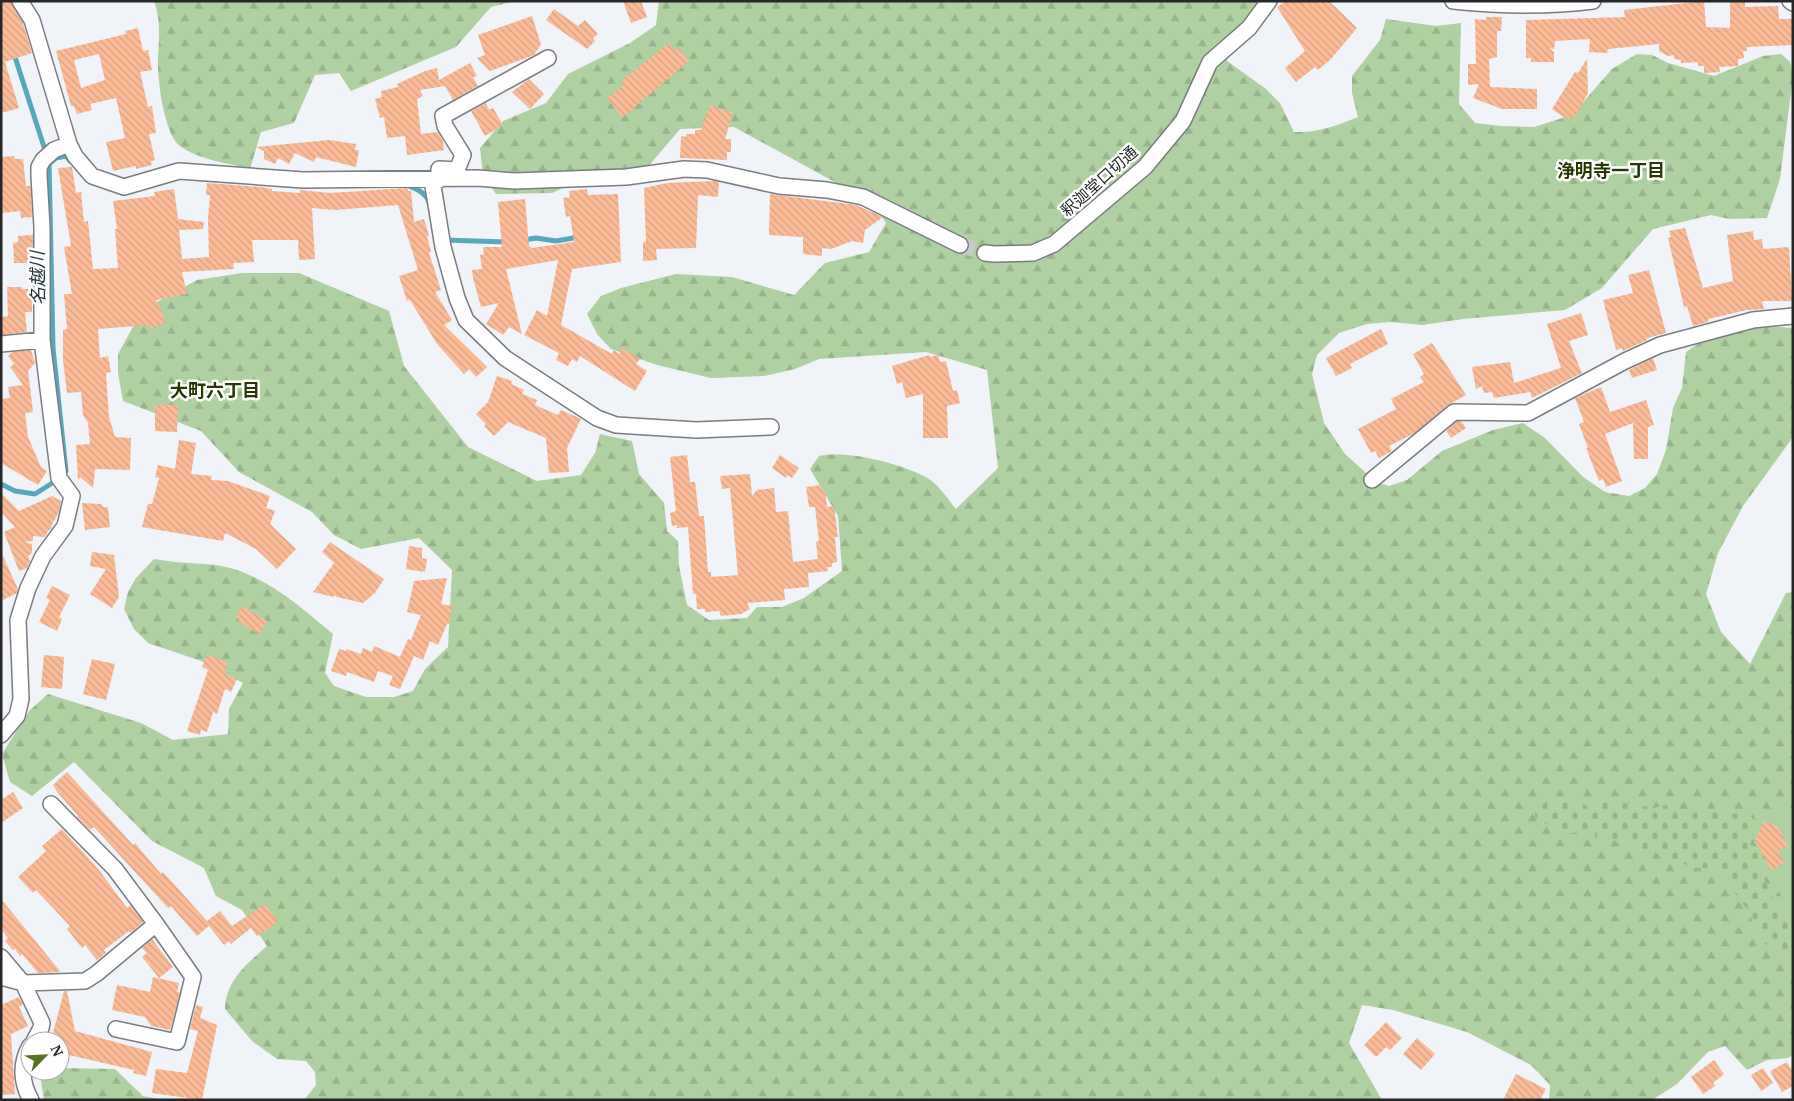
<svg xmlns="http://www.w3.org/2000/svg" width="1794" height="1101" viewBox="0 0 1794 1101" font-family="'PT Serif','Noto Sans JP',serif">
<defs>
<pattern id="forest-firs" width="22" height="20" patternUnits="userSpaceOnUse" patternTransform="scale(1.25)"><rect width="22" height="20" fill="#afd0a0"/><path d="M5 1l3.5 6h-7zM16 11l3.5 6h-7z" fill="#96b38a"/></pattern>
<pattern id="cemetery-stones" width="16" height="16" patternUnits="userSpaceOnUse" patternTransform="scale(1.25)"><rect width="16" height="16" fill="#afd0a0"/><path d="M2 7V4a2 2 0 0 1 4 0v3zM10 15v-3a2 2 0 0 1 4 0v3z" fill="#96b38a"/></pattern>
<pattern id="building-back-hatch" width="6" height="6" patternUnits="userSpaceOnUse" patternTransform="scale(1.25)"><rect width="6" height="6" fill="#fbbb96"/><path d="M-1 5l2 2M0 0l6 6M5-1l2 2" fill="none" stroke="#d7a181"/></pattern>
</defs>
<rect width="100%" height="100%" fill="#f0f3f7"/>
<!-- forest -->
<path fill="url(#forest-firs)" d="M154,1H515L491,7L456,47L351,91L339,73L315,75L294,123L261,132L250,169C228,163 199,160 180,146C164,134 157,78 158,58C159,38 161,20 154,1Z
M659,1H1263L1242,29L1229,35L1227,61L1266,89L1280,103L1294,132C1317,133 1336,126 1358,117L1352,93V76L1380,40L1386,19L1436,26L1461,23L1459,104L1475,123L1501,126L1534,127L1572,115L1612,69L1637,54L1652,55L1668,63L1714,76L1763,56L1781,54L1790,62L1793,76L1780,179L1767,218L1729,219L1711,215L1653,229L1602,288L1565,310L1463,319L1422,325L1390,322L1367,324L1339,333L1317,355L1312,374L1324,423L1345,454L1376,482L1389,486L1407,480L1442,451L1493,430L1523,423L1545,438L1583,477L1605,492L1629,496L1645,488L1657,474L1666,450L1673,408L1682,388L1686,352L1713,334L1757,325L1793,328V437L1743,506L1718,553L1706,594L1721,632L1750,664L1786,593L1793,592V1055L1788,1058L1767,1060L1747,1070L1725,1046L1708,1052L1677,1084L1652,1100H1549L1550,1085L1531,1065L1467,1032L1393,1010L1362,1005L1349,1043L1382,1100H304L316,1085L315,1072L306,1061L277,1059L252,1041L225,1009C226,980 247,964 267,946L242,910L216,896L204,868L152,841L74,762L32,796L10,782L2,754L29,711L48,694L141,723L173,740L228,734L229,709L243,683L201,661L148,643L134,629L124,609L128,592L136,578L154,559C175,563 195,563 215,565C261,571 299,606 333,634L325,673L334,686L366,697H394L413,691L425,669L448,647L452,570L419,538L361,549L334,535L312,512L239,472L201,431L123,401L118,373V354L134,325L155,303L197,280L242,273H299L389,311L404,366L468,447L537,481L581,475L595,453L600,434L632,441L639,474L664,503L667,531L678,541L679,566L687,605L709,620L747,618L757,607H782L804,598L842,571L838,516L810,469L819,456C848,450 897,463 924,476C938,483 946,497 956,509L998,468L987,370L926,352L819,359L795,369L764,376L711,378L657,365L611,349L597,334L587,314L601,296L621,288L676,274L732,277L794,295L825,263L869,252L886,223L865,192L842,186L734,127L680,129L647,168L599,171L552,193L496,194L483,175L480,148L503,121L546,103L568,74L630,43L656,25Z
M60,1068L115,1069L143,1096L164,1100H44L40,1075L60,1071Z"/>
<!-- cemetery -->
<path fill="url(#cemetery-stones)" d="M1599,798L1653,808L1666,805L1688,811L1747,814L1757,821L1750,845L1759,848L1761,873L1782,915L1793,922V961L1761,941L1747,909L1718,870L1693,867L1624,842L1595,837V833L1586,830L1582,835L1549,830L1548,825L1535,817V807C1543,806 1550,799 1559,799C1570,799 1584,806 1596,808Z"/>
<!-- garden -->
<path fill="#afd0a0" d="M1793,808V921L1768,869L1790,841L1771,815Z"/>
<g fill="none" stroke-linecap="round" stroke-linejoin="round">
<!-- stream -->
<path stroke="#57a8bc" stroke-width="5" d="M14,54L46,153
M49,161L53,348L66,471
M50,163L56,158L66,156L70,161
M406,185C416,188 427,193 429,203
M443,240L507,242
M523,240L536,238L556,241L579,237
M1,484L15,491L35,494L57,480"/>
</g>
<!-- building -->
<path fill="url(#building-back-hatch)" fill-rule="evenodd" d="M1,1H11L23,23L32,53L5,62L19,108L1,113Z
M623,1H641L647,17L631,23Z
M1286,1H1329L1357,28L1331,59L1318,70L1315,67L1296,82L1285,68L1305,51L1277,7Z
M1704,1L1706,27L1730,28V1H1745V7L1778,6L1779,19H1792L1793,21V45L1747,47V51H1743L1744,58L1738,59V66L1719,67L1720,72L1704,73V66H1698V62L1681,63V60L1674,59V55L1668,56L1659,51V44L1608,49L1607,53L1589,52L1590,39L1555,41L1554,49L1549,48L1554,52V62H1531V58H1526V20L1625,17L1624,10Z
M554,9L578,26L585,20L598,34L593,38L595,41L587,49L546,20Z
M532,16L541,44L534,55L490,71L477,58L485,55L478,35Z
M1486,17H1502L1501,31H1497V57L1489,59L1490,87L1537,89V109H1502L1473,98L1479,84L1468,85V64H1476L1475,19L1486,20Z
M138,28L143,51L148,50L152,70L140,72L148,107L152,106L156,133L149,134L155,160L151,161L152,165L136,169V166L113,171L106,142L125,138L116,98L90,104L92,110L77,114L74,106H71L56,51L126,34L125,31ZM99,54L105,80L81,88L74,60Z
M669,43L675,51L679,48L689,61L622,118L607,98L624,85L621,81Z
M1587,59L1588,93L1574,119L1571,116L1568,120L1552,109L1575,72L1578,73Z
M470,63L477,76L473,77L478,86L453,100L445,86L420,90L423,96L417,99L421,134L438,132L443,141L444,150L407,155L405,136L387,138L384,117L380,118L375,99L382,97L381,91L398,87L397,84L425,71L437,68L439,80Z
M529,79L544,94L530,109L512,92Z
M486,103L489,110L493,108L503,125L485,136L471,111Z
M710,105L733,113L725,139H731V152H727V160L680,158L681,136L686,137V134H695V130H701Z
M329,140L356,144L355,150H359L356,167L316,157L314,162L295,153L289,164L278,158L275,164L264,159V151L256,147Z
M14,156L15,159H23L26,186H30L31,192L32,217L21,218L20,211L1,213V157Z
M72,167L76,193L81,192L84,222L88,221L93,269L118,268L115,229H117L113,201L155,196L154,192L174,189L178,219L204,222L203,229L179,230L182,259L209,257L208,219L210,195H206L207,183L261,187L272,189V191L300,193V190L330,193L407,188L408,191H411L414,222L424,219L429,236H427L431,252L429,253L441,290L435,292L452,320L444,325L487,367L476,377L469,369L464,374L437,344L410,300L407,301L399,276L418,270L398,205L335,210L312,208L315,259L299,260L298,240H252L254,262L233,263L234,269L182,272L187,294L156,300L166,322L151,329L149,325L98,329L100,358L108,356L111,372L106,373L109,417L115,437L131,438L130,470L95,469L93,488L80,477L78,481L76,445L90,444L88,423L83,415L81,392L67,393L63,360V330L67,329L64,294H72L64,247L71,246L58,168Z
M715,181L719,182L718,197L698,195L696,248L656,249L657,260L643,261V242H646L644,188L667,183Z
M587,189L588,195L618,194L621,262L572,269L561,325L612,354L614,350L619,354L622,348L640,359L636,364L647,371L635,391L580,356L577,362L572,359L568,366L556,360L559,353L524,335L537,310L547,316L558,260L506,269L522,334L509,327L503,335L486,324L499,303L481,307L473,278L472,270L482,269L480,255L484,254L483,247H502L498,202L525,199L529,246L532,248L574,242L570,216L566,217L563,198L570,197L569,191Z
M770,194L856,205L883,217L865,230L863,243L852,241L831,249L822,248V256L803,254V237L769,235Z
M1685,228L1703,288L1733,281L1727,235L1753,231L1754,240L1762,239L1763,249L1789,247L1792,301H1762L1764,309L1747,310L1708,319V322L1693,326L1687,306L1684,307L1668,238L1671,237L1669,231Z
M33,235V263H14L13,243L18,242V236Z
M1649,270L1666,333L1647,338V340L1623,351L1622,348L1616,350L1603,300L1633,293L1628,275Z
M7,287H22V289H29V293H32V312H25L27,332L1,335V317L8,316Z
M1581,313L1588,335L1569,341L1582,373L1532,398L1530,392L1494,398L1492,392L1484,393L1482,386L1476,389L1472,367L1510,362L1514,383L1561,368L1547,324Z
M1381,329L1388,344L1350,364L1352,368L1336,376L1326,358Z
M1432,343L1466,395L1448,405L1415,433L1389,446L1392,451L1379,458L1375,451L1371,453L1358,429L1396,409L1391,399L1424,382L1420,377L1424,374L1413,354Z
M31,350L35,363L28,371L33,412L25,413L28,437L41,467L47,471L38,485L1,463V399L10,398L8,387L23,385L10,367L14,364L8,356L12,352Z
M929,355L930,357L938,355L940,362L946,361L953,391L957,390L960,403L947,406L948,438H923V394L906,398L902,382L897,384L892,366Z
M1653,358L1657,370L1632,378L1629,370Z
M497,376L512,381L511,384L524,390L522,394L537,400L535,405L558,415L561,410L581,419L567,448L569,472L549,473L546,438L508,422L494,436L484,426L486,424L476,414L488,402Z
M1601,387L1610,412L1646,400L1654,425L1648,427V459H1634L1633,423L1605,434L1622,481L1606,487L1603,479L1599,481L1586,448H1588L1579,424L1584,422L1575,398Z
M155,405H178L177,432L155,431Z
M1457,421H1461L1466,428L1451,438L1446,431Z
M179,440L196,443L191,474L212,476L211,480L228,481L270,496L266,508L275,511L270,524L296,549L277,569L256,549L225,533L223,541L142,527L148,504H152L159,478L155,477L158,465L175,469Z
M687,455L690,482H695L699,516H704L708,572H711V577L738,575L730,488L722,489L720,476L750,474L752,496L757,490L774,488L776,512L788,511L793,562L818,559L816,542L819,541L815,507H809L806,487L821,485L822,490H825L827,507L834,506L838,537H835L837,562L832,563V567H827L828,571L808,573L809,587L784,589L785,600L747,603L750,609L741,614L721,616L719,611L705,612V609H697L696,594H693L688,527L677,528V525L672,526L670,513L676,511L670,457Z
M780,455L799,468L792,478L787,475L786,478L772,468Z
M1,493L19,511L52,496L61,501L59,512L51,526L52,528L48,531L45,537L33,536V541L24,542L32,544V553L28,556L30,561L27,568L19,571L4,532L15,527L1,512Z
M82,503L101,504L103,507H108L110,527L85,530Z
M330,542L384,579L375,593L363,603L337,597L334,595L333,597L313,592L334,563L322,552Z
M409,546L422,548V558L427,559L425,572L406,569Z
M1,552L18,589L17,593L1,601Z
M92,552L114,555L119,597L112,608L90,594L106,569L90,566Z
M447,578L441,604L452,606L449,624H447L438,645L430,641L423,660L414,656L400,689L389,685L393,676L378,671L374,682L347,672L346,676L331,671L339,649L346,651V649L361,654L363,648L372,652L374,646L400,657L408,639L411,640L421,615L407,612L414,581Z
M52,586L70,595L59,617L62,619L57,631L39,622L50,600L46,598Z
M242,606L267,621L259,634L238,621L239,619L236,617Z
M207,654L228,663L224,673L237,679L231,692L225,689L217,714L213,712L207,732L201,730L200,735L187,731L208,670L202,667Z
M44,655L64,657L62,689L41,687Z
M92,659L115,664L106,700L83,694Z
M67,772L133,845L135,843L161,874L163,872L207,921L220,911L232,926L265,904L278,922L257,936L251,928L231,944L229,941L224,945L209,926L197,936L171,906L168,908L94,827L90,830L77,817L78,816L58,793L53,785Z
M13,792L23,808L1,823V800Z
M1764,821L1778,827L1788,846L1778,851L1784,863L1771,870L1757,844L1754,843Z
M62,829L99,870L127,908L130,905L143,922L131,933L129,931L104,950L106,953L97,960L85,945L82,948L67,929L70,926L36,890L33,893L18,877L46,851L42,846Z
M1,899L60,971L58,972L38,973L22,954L20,956L15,949L13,950L5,941L8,938L1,929Z
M152,939L173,967L159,978L142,957L147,953L142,948Z
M153,977L179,983L177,992L180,993L170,1030L151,1026L145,1017L112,1010L117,985L150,992Z
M64,991H67L75,1031L152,1052L146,1076L133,1073L134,1070L60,1053V1041H51Z
M19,997L23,1004L19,1007L28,1026L11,1034L15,1094L1,1095V1005Z
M196,1005L203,1007L200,1018L217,1025L202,1100L152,1093L156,1069L187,1073L198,1031L190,1029Z
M1386,1022L1402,1038L1390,1050L1386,1047L1376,1057L1364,1045Z
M1417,1038L1435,1054L1421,1070L1403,1054Z
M1714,1060L1724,1074L1713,1083L1715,1086L1703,1094L1691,1077Z
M1787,1062L1793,1072V1086L1782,1092L1770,1071Z
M1763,1068L1773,1083L1761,1091L1751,1075Z
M1516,1074L1546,1089L1540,1100H1503Z"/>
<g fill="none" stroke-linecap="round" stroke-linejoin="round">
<!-- street-tunnel -->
<path stroke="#c8cace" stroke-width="15" stroke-dasharray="15 8" stroke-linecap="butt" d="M960,245L985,253"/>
<defs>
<path id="street" d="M20,1L32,20L69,144L75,156L92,176L124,187L179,171L303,180L478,178L514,181L626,177L684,169L707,170L779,186L827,190L863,197L960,245
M1453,1C1500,6 1546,7 1593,1
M1790,1L1793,3
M432,180L443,247L457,298L466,320L505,358L597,418L616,425L696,430L771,427
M439,180V169L457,170L463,155L445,126L443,116L548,58
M985,253L994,254L1033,253L1054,244L1145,167L1183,121L1210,62L1249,28L1269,1
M1,344L42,340
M1372,480L1454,412L1528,413L1625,361L1660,345L1753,320L1793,316
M1,735L17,716L21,699L18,620L28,588L43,556L65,526L72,496L59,478L42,340V227L39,176V167L43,160L54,150L69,144
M1,957L23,983L85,981L96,974L156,924L115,869L51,804
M1,977L23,983L42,1023L41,1028L34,1041
M116,1029L177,1042L193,977L156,924
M30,1046C20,1063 21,1083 31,1100"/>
</defs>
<!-- street casing -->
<use href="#street" stroke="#7a7c80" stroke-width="18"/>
<!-- street -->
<use href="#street" stroke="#fff" stroke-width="15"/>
</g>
<g text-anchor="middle" stroke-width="5" stroke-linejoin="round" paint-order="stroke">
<!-- street labels -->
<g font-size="16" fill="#262729" stroke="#fff">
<text transform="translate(1099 181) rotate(-42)" y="6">釈迦堂口切通</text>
</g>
<!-- neighbourhood labels -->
<g font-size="18" font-weight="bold" fill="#293800" stroke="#fff">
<text x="1611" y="177">浄明寺一丁目</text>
<text x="215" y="397">大町六丁目</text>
</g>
<!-- water labels -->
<g font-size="18" font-style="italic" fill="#1d3237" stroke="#fff">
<text transform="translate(38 278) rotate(-91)" y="6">名越川</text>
</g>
</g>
<!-- border -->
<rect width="1794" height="1101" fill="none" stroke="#262729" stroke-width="5"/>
<!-- north arrow -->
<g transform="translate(45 1056) rotate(66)"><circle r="24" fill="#ffffff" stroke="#a8a9a9"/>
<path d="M0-4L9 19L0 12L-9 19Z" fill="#587022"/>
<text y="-8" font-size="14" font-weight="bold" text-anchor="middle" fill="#262729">N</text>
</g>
</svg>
